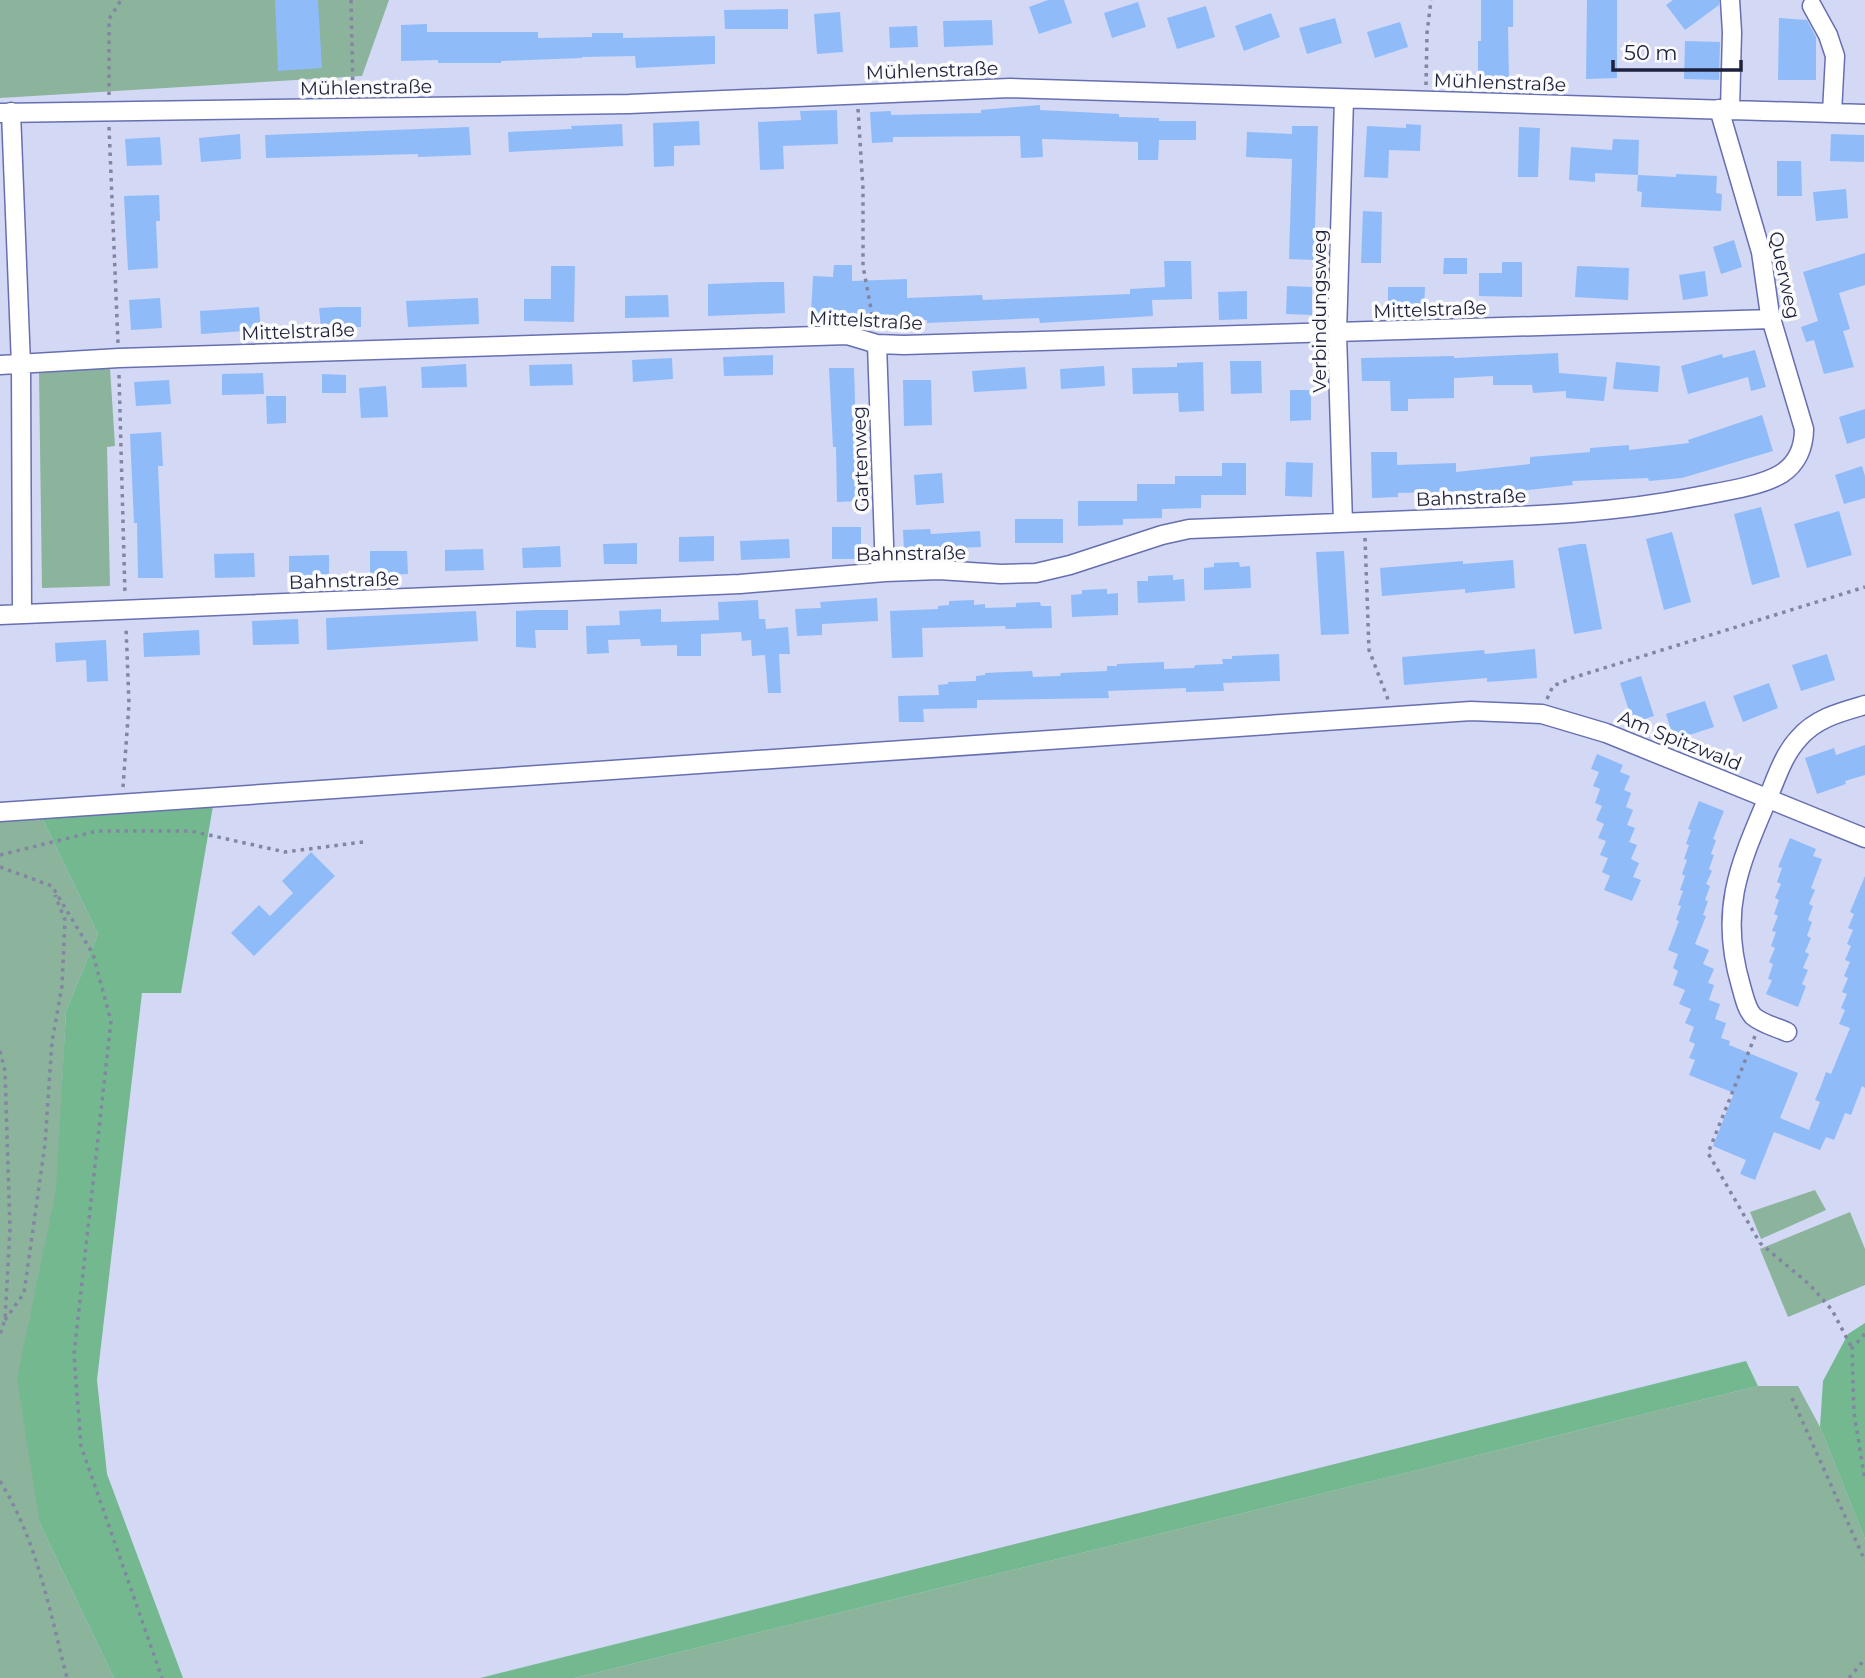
<svg xmlns="http://www.w3.org/2000/svg" width="1865" height="1678" viewBox="0 0 1865 1678" font-family="Montserrat,sans-serif">
<rect width="100%" height="100%" fill="#d3d8f5"/>
<!-- green -->
<path fill="#8cb39b" d="M0,0H389L362,76L0,98Z
M110,368L115,446L107,447L110,586L42,588L39,372Z
M42,818L98,934L66,1011L40,1524L114,1678H0V821Z
M1815,1190L1826,1210L1761,1239L1750,1212Z
M1850,1212L1865,1249V1285L1788,1317L1760,1249Z
M1758,1386H1798L1820,1427L1865,1539V1678H575Z"/>
<!-- forest -->
<path fill="#74b890" d="M213,806L181,993H142L97,1380L107,1474L183,1678H114L40,1524L17,1379L56,1191L66,1011L98,934L42,818Z
M1865,1323V1539L1820,1427L1823,1381L1848,1334Z
M1746,1361L1758,1386L575,1678H480Z"/>
<!-- building -->
<path fill="#90bbf9" d="M275,0H318L322,68L278,71Z
M1064,0L1072,23L1039,34L1029,7L1048,0Z
M1481,0H1513V27H1508L1509,79L1478,80V41H1481Z
M1587,0H1617V78L1586,79Z
M1673,0H1719V5L1685,30L1666,5Z
M1138,2L1146,27L1112,38L1104,13Z
M1206,6L1215,37L1177,49L1167,18Z
M788,9V29H725L724,10Z
M840,12L843,52L817,54L814,14Z
M1271,13L1280,37L1244,51L1235,26Z
M1335,18L1342,43L1307,54L1299,28Z
M1779,18L1807,20L1816,37V80H1778Z
M992,20L993,45L944,47L943,21Z
M1400,22L1408,47L1375,58L1367,32Z
M427,24V32H538V38L592,37V33H623V38L715,36V64L636,68L635,56L582,57V58L501,61V63H438V60L401,61V25Z
M917,26L918,47L890,48L889,27Z
M1685,41L1720,42L1719,80L1684,79Z
M1040,105V110L1119,114V117L1159,118V121H1196V140H1159L1158,160H1138V142L1042,139L1043,157L1021,158L1020,136L893,137V142L872,143L870,112L891,111V115L981,113V110Z
M837,110L838,144L783,146L784,169L760,170L758,122L801,120L800,111Z
M699,121L700,145L674,146V166L654,167L653,123Z
M622,124L623,146L509,152L508,132L572,129L571,126Z
M1406,124L1421,125L1420,151L1389,150L1388,178L1364,177L1367,126L1406,128Z
M1292,126H1318L1314,260L1289,259L1292,159L1246,157L1247,132L1292,134Z
M469,127L471,155L418,157V154L266,158L265,135Z
M1519,127L1540,128L1538,177H1518Z
M240,134L241,159L201,162L199,138Z
M1831,134L1864,135V162L1830,161Z
M160,137L162,165L127,166L125,139Z
M1613,139L1639,140L1638,175L1595,173V182L1569,180L1571,147L1612,150Z
M1777,161H1801L1802,196H1777Z
M1676,174L1717,176L1716,193L1722,194L1721,211L1641,207L1642,192L1637,191L1638,175L1676,177Z
M1846,189L1848,218L1816,221L1813,192Z
M159,195L160,221H156L158,268L128,270L124,196Z
M1363,211L1382,212L1381,263H1361Z
M1734,240L1742,267L1721,274L1713,247Z
M1865,253V285L1839,293L1850,329L1843,331L1854,367L1824,374L1814,340L1806,342L1801,327L1818,321L1803,272Z
M1444,258H1467V274H1443Z
M1164,261H1191L1192,299L1152,300L1153,316L1040,323L1039,318L927,323V320L876,322V318L811,314L813,276L833,277L834,265H852V281L907,279V298L982,295L983,300L1130,294V289L1165,287Z
M1502,262H1522V297L1479,296V273H1502Z
M551,266H575L574,322L524,321V299H551Z
M1577,266L1629,268L1628,300L1575,297Z
M1705,271L1708,296L1683,300L1679,275Z
M767,282H784L785,313L708,316V284Z
M1287,286L1312,287V315L1286,314Z
M1388,287H1425L1424,311L1388,310Z
M1247,291V319L1219,320L1218,292Z
M668,295L669,317L625,318V296Z
M160,298L162,328L131,330L129,300Z
M478,298L479,324L408,327L406,301Z
M259,307L261,330L201,334L200,311Z
M338,307H361V327L321,328L319,308Z
M1755,350L1766,387L1751,391L1748,377L1688,394L1681,366L1722,354L1723,358Z
M1558,353L1559,373L1607,377L1604,401L1566,398V391L1533,393L1532,385H1493V376L1454,378V398L1408,399V411H1391L1390,381H1362L1361,358L1454,356V358Z
M773,355V375L724,376L723,357Z
M672,358L673,379L633,382L632,360Z
M1230,361H1261L1262,393L1231,394Z
M1203,362L1204,411L1179,412L1178,393L1133,394L1132,368L1177,367V363Z
M1616,362L1660,366L1658,392L1613,389Z
M466,364L467,387L422,388L421,367Z
M572,364L573,385L530,386L529,365Z
M1104,366L1105,386L1061,389L1060,369Z
M1025,367L1027,389L974,392L972,371Z
M829,368H854L858,501L837,502L836,447H833Z
M263,373L264,394L222,395V374Z
M322,374L346,375V393H322Z
M169,380L171,404L136,406L134,382Z
M903,380H931L932,425L904,426Z
M386,386L388,417L361,418L359,388Z
M1290,390H1311V420L1290,421Z
M266,396H286V423L267,424Z
M1865,409V438L1847,444L1839,417Z
M1762,415L1773,451L1682,478L1649,481L1648,478L1572,481L1573,485L1474,496V491L1398,493V497L1372,498L1371,452H1397V465L1456,463V472L1530,464V457L1590,452V448L1629,445V450L1689,443L1688,440Z
M161,432L163,466H158L163,578H138L137,523H134L130,434Z
M1286,462L1313,463L1312,497L1285,496Z
M1222,463H1246V495H1201V508L1162,509V518L1123,519V525L1078,526V501H1137V484H1175V476H1222Z
M1862,466L1865,476V498L1844,504L1835,475Z
M942,473L944,503L916,505L914,475Z
M1761,507L1780,577L1752,585L1734,514Z
M1839,511L1852,555L1807,568L1794,524Z
M1015,519H1063V543H1015Z
M832,527H861V559H832Z
M930,529L931,534L980,531L981,547L904,550L903,530Z
M1672,532L1691,602L1664,610L1646,539Z
M714,536V561L679,562V537Z
M789,539L790,558L741,560L740,541Z
M637,543V564H604L603,544Z
M1580,544H1586L1602,629L1574,634L1558,548Z
M560,546L561,567L523,568L522,548Z
M483,549L484,570L445,571V550Z
M370,551H407L408,574L370,575Z
M1344,551L1349,634L1321,635L1316,552Z
M254,553L255,577L215,578L214,554Z
M329,555V574L289,576V556Z
M1513,560L1515,588L1465,593V589L1382,596L1380,568L1463,561V564Z
M1239,562L1240,567L1250,566L1251,588L1204,590V568L1214,567V563Z
M1173,575V580L1184,579L1185,601L1138,603L1137,581H1148V576Z
M1107,589V594L1118,593V615L1072,617L1071,595L1082,594V590Z
M877,598L878,621L822,624V635L797,636L795,609L821,608L820,602Z
M758,600L759,619H765L766,629L788,627L790,654H779L781,693H768L765,655L752,656L751,640L742,641L741,632L701,634V656H677V645L641,646L640,639L608,640L609,653L587,654L586,626L620,625L619,611L661,609V622L719,620L718,602Z
M974,600V605L985,604V608L1016,607V603L1040,602L1041,606H1051L1052,628L1006,629L1005,626L922,628L923,657L892,658L890,611L938,609V606L949,605V601Z
M535,610H568V630H535L536,648L516,647V611Z
M476,611L478,641L327,650L326,618Z
M298,619L299,644L253,645L252,621Z
M199,630L200,655L144,657L143,633Z
M106,640L108,681L87,682L86,660L56,662L55,643Z
M1535,649L1537,678L1487,682V678L1404,685L1402,657L1484,650L1485,654Z
M1279,654L1280,681L1223,683L1224,691L1186,692V688L1108,691L1109,698L977,700V708L923,709L924,722H899L898,696L939,695L938,685L948,684V682L976,681V676L985,675V673L1032,671L1033,677L1060,676L1061,673L1107,671V666H1117V664L1164,662V669L1194,668L1195,665L1223,664L1222,659H1232V656Z
M1827,654L1835,680L1801,691L1792,665Z
M1641,676L1654,716L1633,723L1620,683Z
M1769,683L1778,708L1743,722L1733,696Z
M1705,701L1714,727L1674,740L1666,714Z
M1865,745V775L1845,781L1846,784L1817,794L1805,758L1834,748L1836,755Z
M1597,754L1623,765L1620,772L1630,776L1624,790L1631,793L1626,807L1633,810L1627,825L1635,828L1629,842L1637,845L1631,859L1639,863L1633,877L1641,880L1632,901L1604,890L1610,876L1602,872L1608,858L1600,855L1606,841L1598,838L1604,824L1596,820L1602,806L1595,803L1600,789L1593,786L1599,772L1591,769Z
M1699,801L1724,811L1713,839L1716,840L1711,854L1714,855L1709,869L1712,871L1706,884L1710,886L1705,900L1708,901L1703,915L1706,916L1695,944L1709,950L1703,964L1714,969L1708,983L1714,985L1709,1000L1720,1004L1715,1019L1726,1023L1721,1038L1730,1041L1729,1045L1798,1073L1780,1118L1809,1130L1820,1102L1815,1100L1821,1086L1826,1072L1831,1074L1850,1028L1839,1024L1845,1010L1841,1008L1847,994L1842,992L1848,978L1844,976L1850,962L1845,960L1851,946L1847,944L1853,930L1848,928L1854,914L1850,912L1865,876V1088L1862,1086L1851,1115L1845,1113L1834,1140L1826,1137L1820,1150L1774,1132L1755,1180L1740,1174L1746,1160L1713,1146L1734,1093L1689,1075L1695,1060L1689,1058L1695,1044L1689,1041L1694,1027L1685,1023L1691,1009L1679,1004L1685,990L1673,985L1678,971L1673,968L1678,954L1668,950L1679,921L1676,920L1681,906L1678,905L1683,891L1680,890L1685,876L1682,874L1687,860L1684,859L1689,845L1686,844L1691,830L1688,829Z
M1790,838L1816,849L1813,856L1822,859L1811,888L1815,890L1809,904L1813,906L1808,920L1812,922L1807,936L1811,938L1805,952L1809,954L1803,968L1808,970L1802,984L1806,986L1798,1007L1766,994L1772,980L1768,979L1773,964L1769,962L1775,948L1771,946L1776,932L1772,931L1778,916L1774,914L1779,900L1775,898L1781,884L1777,882L1782,868L1778,867Z
M311,852L335,876L254,956L231,933L259,905L270,916L293,893L282,881Z"/>
<g fill="none" stroke-linecap="round" stroke-linejoin="round">
<defs>
<path id="minor" d="M1812,6L1828,35L1835,56L1832,113
M1730,110L1732,32L1730,0
M11,112L21,365L22,614
M0,113L629,104L1010,88L1865,114
M877,344L885,572
M0,365L119,358L847,335L877,344L904,345L1772,319
M1343,523L1337,334L1344,99
M0,615L740,584L885,572L939,570L1001,574L1036,573L1070,565L1162,535L1189,529C1273,526 1356,522 1439,519C1525,516 1609,514 1694,497C1719,492 1759,487 1781,474C1797,464 1804,447 1804,429L1770,315L1761,252L1719,109
M0,812L1471,711L1542,714L1606,733L1865,838
M1787,1032C1776,1027 1762,1024 1753,1016C1746,1008 1744,996 1741,986C1719,912 1738,868 1767,800C1776,779 1783,755 1799,738C1816,718 1841,712 1865,705"/>
</defs>
<!-- minor casing -->
<use href="#minor" stroke="#676fb0" stroke-width="21"/>
<!-- path -->
<path stroke="#8286a2" stroke-width="3.5" stroke-dasharray="3.5 5" stroke-linecap="butt" d="M351,0L353,92
M1426,85L1427,33L1431,0
M109,95V19L121,0
M858,109L863,189V266L874,325
M109,127L118,343
M119,375L125,595
M1365,538L1369,650L1389,702
M1547,699L1553,686L1572,678L1865,587
M123,787L129,704L126,627
M0,855L97,831H191L285,852L363,842
M0,867L52,886L93,954L111,1021L74,1354L81,1446L162,1678
M1755,1036L1708,1153L1760,1243L1810,1285L1832,1310L1852,1348
M0,1051L5,1071L10,1229L5,1320L0,1334
M5,1320L24,1293L45,1144L52,1042L62,986L65,920L55,895
M1865,1334L1852,1348L1854,1413L1865,1480
M1792,1398L1865,1561
M0,1481C37,1540 50,1612 67,1678
M1849,1678L1865,1659"/>
<!-- minor -->
<use href="#minor" stroke="#fff" stroke-width="18"/>
</g>
<g text-anchor="middle" stroke-width="7" stroke-linejoin="round" paint-order="stroke">
<!-- street labels -->
<g font-size="19" fill="#1e213c" stroke="#fbfbfb">
<text transform="translate(932 70) rotate(-2)" y="7">Mühlenstraße</text>
<text transform="translate(1500 82) rotate(2)" y="7">Mühlenstraße</text>
<text transform="translate(366 87) rotate(-1)" y="7">Mühlenstraße</text>
<text transform="translate(1785 275) rotate(78)" y="7">Querweg</text>
<text transform="translate(1430 309) rotate(-2)" y="7">Mittelstraße</text>
<text transform="translate(1319 311) rotate(-90)" y="7">Verbindungsweg</text>
<text transform="translate(866 320) rotate(3)" y="7">Mittelstraße</text>
<text transform="translate(298 331) rotate(-2)" y="7">Mittelstraße</text>
<text transform="translate(860 459) rotate(-92)" y="7">Gartenweg</text>
<text transform="translate(1471 497) rotate(-2)" y="7">Bahnstraße</text>
<text transform="translate(911 553) rotate(-1)" y="7">Bahnstraße</text>
<text transform="translate(344 580) rotate(-2)" y="7">Bahnstraße</text>
<text transform="translate(1680 740) rotate(22)" y="7">Am Spitzwald</text>
</g>
</g>
<!-- scale -->
<path d="M1613 60v10h128v-10" fill="none" stroke="#1e213c" stroke-width="3.5"/>
<text x="1624" y="60" font-size="21" fill="#1e213c" stroke="#fbfbfb" stroke-width="5" paint-order="stroke">50 m</text>
</svg>
